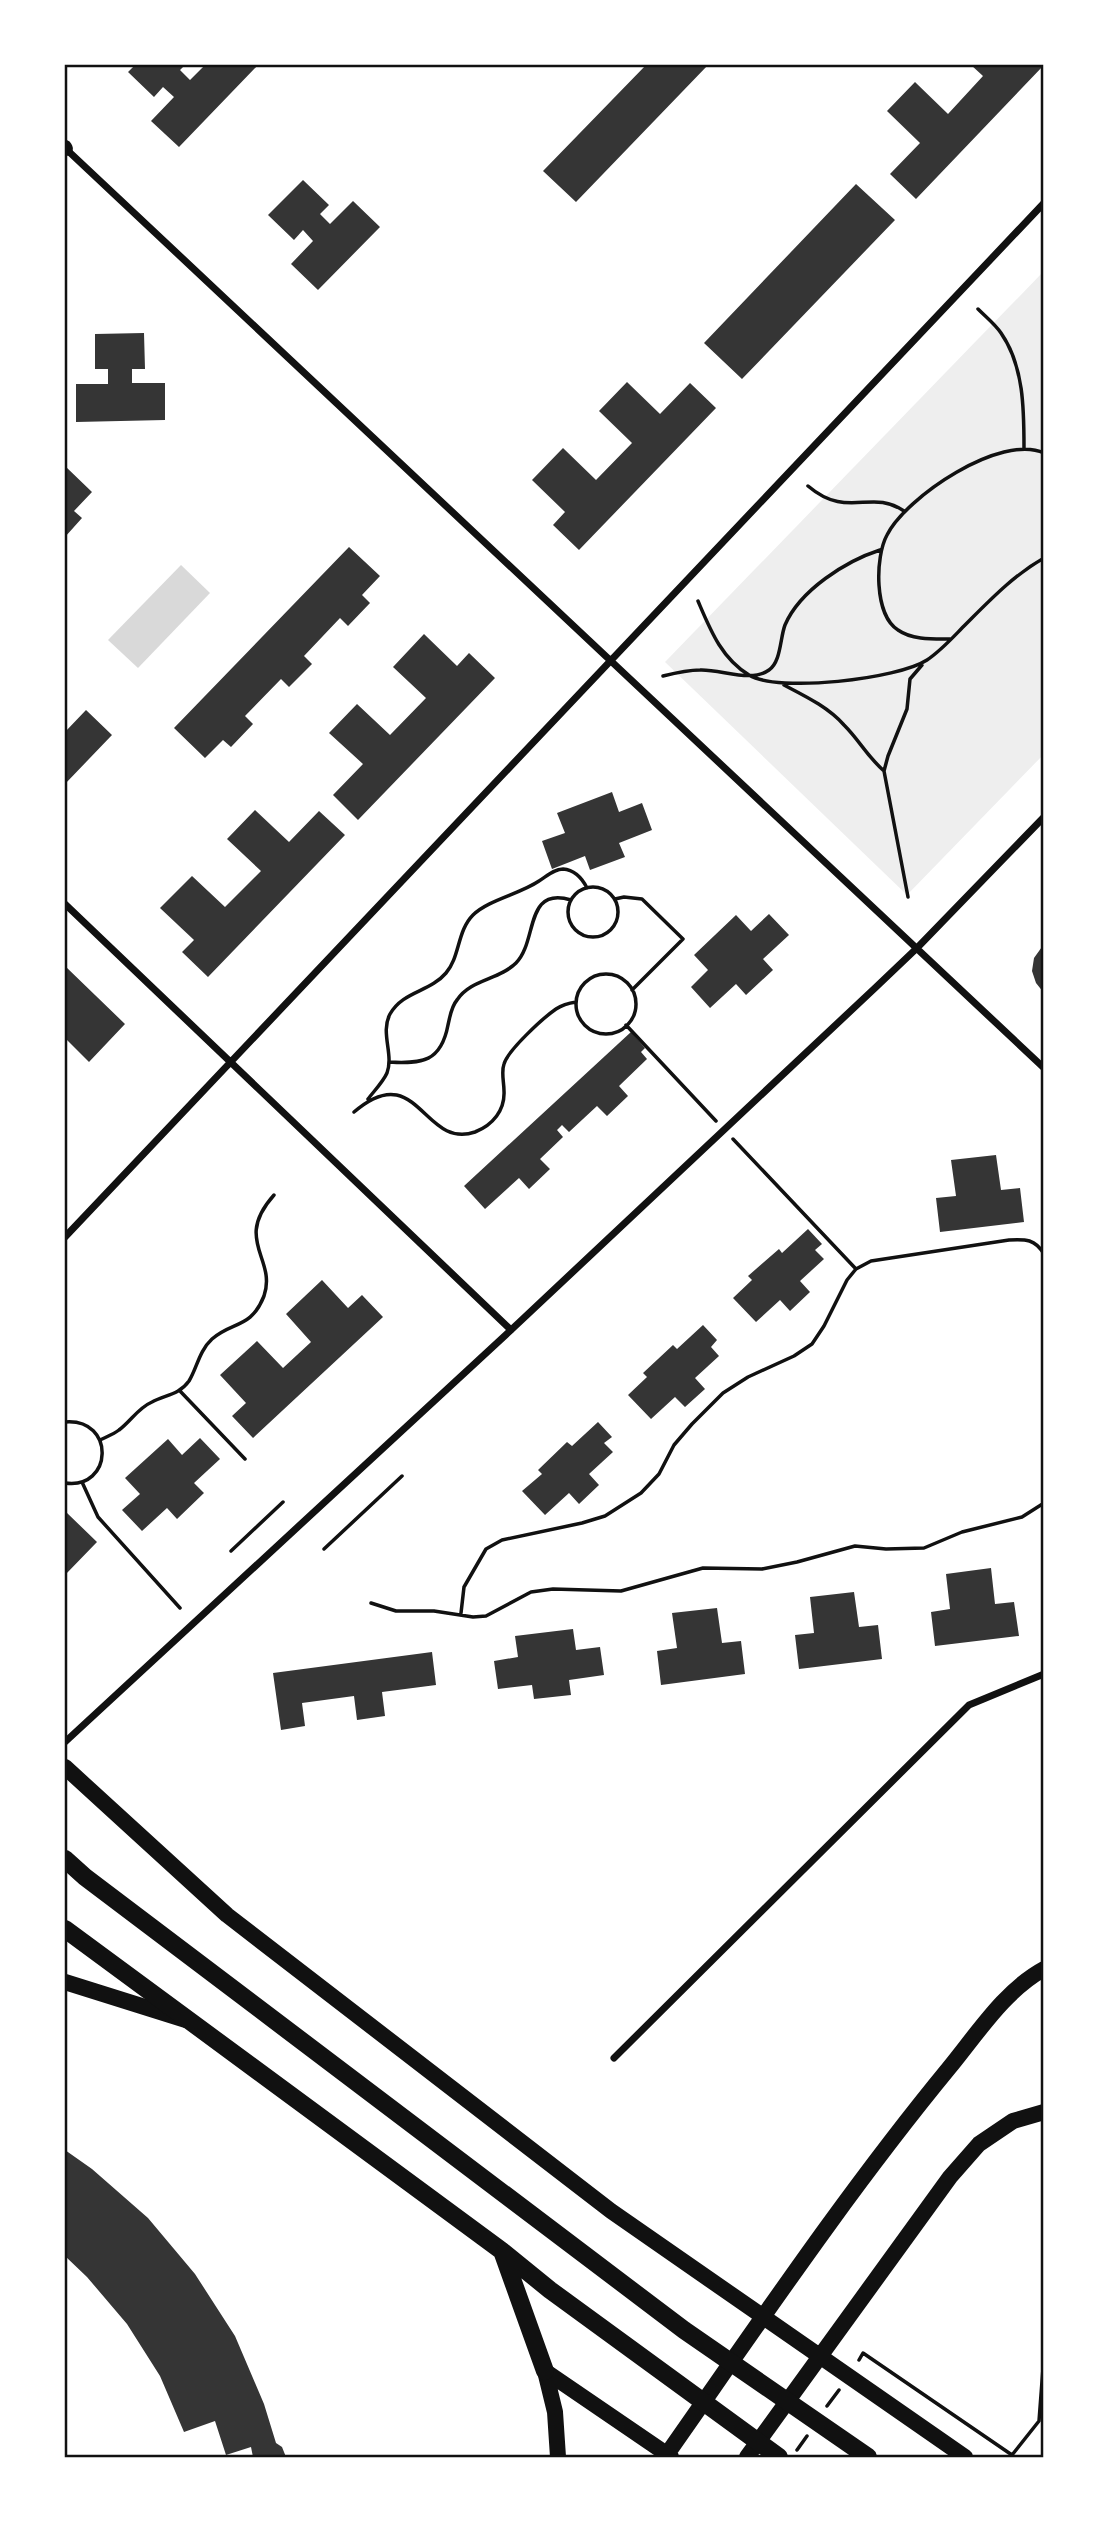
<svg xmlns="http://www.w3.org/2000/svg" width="1109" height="2522" viewBox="0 0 1109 2522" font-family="'PT Sans Narrow',sans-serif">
<rect width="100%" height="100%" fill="#fff"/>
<!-- green -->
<path fill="#eee" d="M1044,271V754L907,895L665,662Z"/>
<!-- water -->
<path fill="#d9d9d9" d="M181,565L210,593L138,668L108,640Z"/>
<!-- building -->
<path fill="#353535" d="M135,65H185L180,70L190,80L205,65H258L179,147L151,121L174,97L163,87L154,97L128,72Z
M646,65H708L576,202L543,171Z
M971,65H1044L916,199L890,174L920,143L887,111L915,82L948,114L983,76Z
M303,180L329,205L320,214L330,224L353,201L380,227L318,290L291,264L313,241L303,230L294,240L268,215Z
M856,184L895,220L742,379L704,343Z
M144,333L145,369H132V383H165V420L76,422V384H108V369H95V334Z
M627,382L660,414L690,383L716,408L579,550L553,525L565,512L532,480L563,448L596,480L632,443L599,411Z
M65,466L92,492L74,511L82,518L65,537Z
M349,547L380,576L362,595L370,603L348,626L340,618L304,656L312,664L289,687L281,679L245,716L253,724L231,747L223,740L205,758L174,728Z
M424,634L457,666L469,653L495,678L358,820L333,795L363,764L329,733L357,704L390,735L426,698L393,667Z
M86,710L112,735L65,784V732Z
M612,792L619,812L642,803L652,830L619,843L625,857L590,870L585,856L552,869L542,841L565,833L557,813Z
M255,810L289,842L319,811L345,835L208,977L182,952L194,940L160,908L192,876L225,907L261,871L227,839Z
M769,914L789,935L763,959L773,970L746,995L736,984L710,1008L691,987L708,970L694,955L736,915L751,931Z
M1044,944V993L1036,983L1032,971L1034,958Z
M65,966L125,1024L89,1062L65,1038Z
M631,1032L645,1048L641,1052L647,1059L619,1086L628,1096L607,1116L597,1106L569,1132L562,1125L557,1130L563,1137L540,1159L550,1169L529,1189L519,1178L485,1209L464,1186Z
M996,1155L1001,1190L1020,1188L1024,1222L940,1232L936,1198L956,1196L951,1160Z
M808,1229L822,1244L815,1250L824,1259L800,1281L810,1292L790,1311L780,1300L756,1322L733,1298L752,1280L748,1276L779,1249L782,1253Z
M322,1280L348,1308L362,1295L383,1317L253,1438L232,1416L246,1403L220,1375L257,1341L283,1368L311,1342L286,1314Z
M703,1325L717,1340L711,1347L719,1356L695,1378L705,1389L685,1407L675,1397L651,1419L628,1395L647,1377L643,1373L673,1345L677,1349Z
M598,1422L612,1437L604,1443L613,1452L589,1474L599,1485L579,1504L569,1493L545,1515L522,1491L542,1474L538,1470L567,1442L572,1446Z
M200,1438L220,1459L194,1483L204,1493L177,1519L167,1508L142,1531L122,1510L140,1494L125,1478L168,1439L182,1455Z
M65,1511L97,1542L65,1575Z
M991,1568L995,1604L1014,1602L1019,1636L935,1646L931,1612L950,1609L946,1574Z
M854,1592L859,1627L878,1625L882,1659L799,1669L795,1635L814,1633L810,1597Z
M717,1608L722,1643L741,1641L745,1674L661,1685L657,1651L677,1648L672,1613Z
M573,1629L576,1650L600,1647L604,1675L569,1680L571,1695L534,1699L532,1685L498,1689L494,1661L518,1657L515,1636Z
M432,1652L436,1685L382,1692L385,1716L357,1720L354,1696L302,1703L305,1726L281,1730L273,1673Z
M65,2150L92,2169L148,2218L195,2274L235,2336L264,2404L276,2443L282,2447L286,2457H253L251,2447L226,2455L215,2421L184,2432L160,2376L127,2324L87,2277L65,2256Z"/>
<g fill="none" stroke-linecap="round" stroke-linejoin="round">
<!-- path -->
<path stroke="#111" stroke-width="3.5" d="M978,309C986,317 995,324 1001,333C1024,366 1024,410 1024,448
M808,486C848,520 871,488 904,511
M698,601C710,629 721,658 749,675C778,693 898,679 927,660C942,650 954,636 966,624C991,599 1014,575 1044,558
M950,639C933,639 912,640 898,630C874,615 875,557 887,535C906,497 1001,433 1044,453
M663,676C675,673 687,670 700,670C721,669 751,683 769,670C781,662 780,638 785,625C800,590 846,561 880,550
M784,685C805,696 828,707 844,725C860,741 866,755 884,771
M568 912a25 25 0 1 1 50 0a25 25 0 1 1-50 0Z
M908,897L884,771L888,756L907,709L910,679L922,665
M615,899L624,897L642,899L683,939L632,990
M576 1004a30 30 0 1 1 60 0a30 30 0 1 1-60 0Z
M626,1025L716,1121
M389,1062C422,1064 441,1062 448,1025C450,1017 451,1007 457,1000C471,979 499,980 516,963C538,941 524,886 571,900
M368,1099C374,1091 383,1082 387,1073C394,1054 380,1033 390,1014C403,991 430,992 446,973C460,957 457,931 473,915C488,900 520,894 539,881C547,876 554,869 563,869C575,870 582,878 587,888
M354,1112C418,1057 423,1150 475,1132C493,1125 505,1110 504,1091C504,1082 501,1072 504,1064C508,1050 543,1018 556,1009C562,1005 569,1003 576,1002
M733,1139L856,1269
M180,1391L245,1459
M65,1422C116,1418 113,1490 65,1483
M100,1440C106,1437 114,1434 119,1430C131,1421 138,1408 152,1402C165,1395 179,1395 189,1381C197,1368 199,1351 212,1339C232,1321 251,1329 264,1296C277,1258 233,1241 274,1195
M82,1482L98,1517L180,1608
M324,1549L402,1476
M231,1551L283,1502
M371,1603L396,1611H434L473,1617L486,1616L531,1592L553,1589L621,1591L703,1568L762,1569L797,1562L855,1546L886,1549L924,1548L962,1532L1022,1517L1044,1503
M461,1613L464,1587L486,1549L502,1540L582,1523L605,1516L641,1493L659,1474L674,1445L692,1424L723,1393L748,1377L794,1356L812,1344L824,1326L847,1280L856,1269L871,1261L1009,1240C1026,1239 1035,1239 1044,1254
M859,2360L863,2353L1012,2455L1039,2421L1044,2355
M827,2406L839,2390
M797,2450L807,2436"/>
<!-- minor -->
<path stroke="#111" stroke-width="7" d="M65,148L1044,1068
M65,904L511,1330
M65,1237L1044,203
M65,1742L511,1330L875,988L917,948L1044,817
M614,2058L969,1705L1044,1674"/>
<!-- secondary -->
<path stroke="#111" stroke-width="14" d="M65,147L66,149"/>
<!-- primary -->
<path stroke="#111" stroke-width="16" d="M65,1767L227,1915L611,2211L965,2457
M65,1982L186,2020
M545,2371L671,2457
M545,2371L555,2412L558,2457
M665,2457C757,2326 847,2192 949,2068C977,2034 1005,1990 1044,1969
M747,2457L950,2177L979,2144L1013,2121L1044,2112"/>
<!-- trunk -->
<path stroke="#111" stroke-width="18" d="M65,1859L85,1877L684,2330L868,2457
M65,1929L502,2251L550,2290L779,2457
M502,2251L545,2371"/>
</g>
<!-- border -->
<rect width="1109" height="2522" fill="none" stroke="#ffffff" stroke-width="133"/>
<rect x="66" y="66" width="976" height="2390" fill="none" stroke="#111" stroke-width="2.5"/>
</svg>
